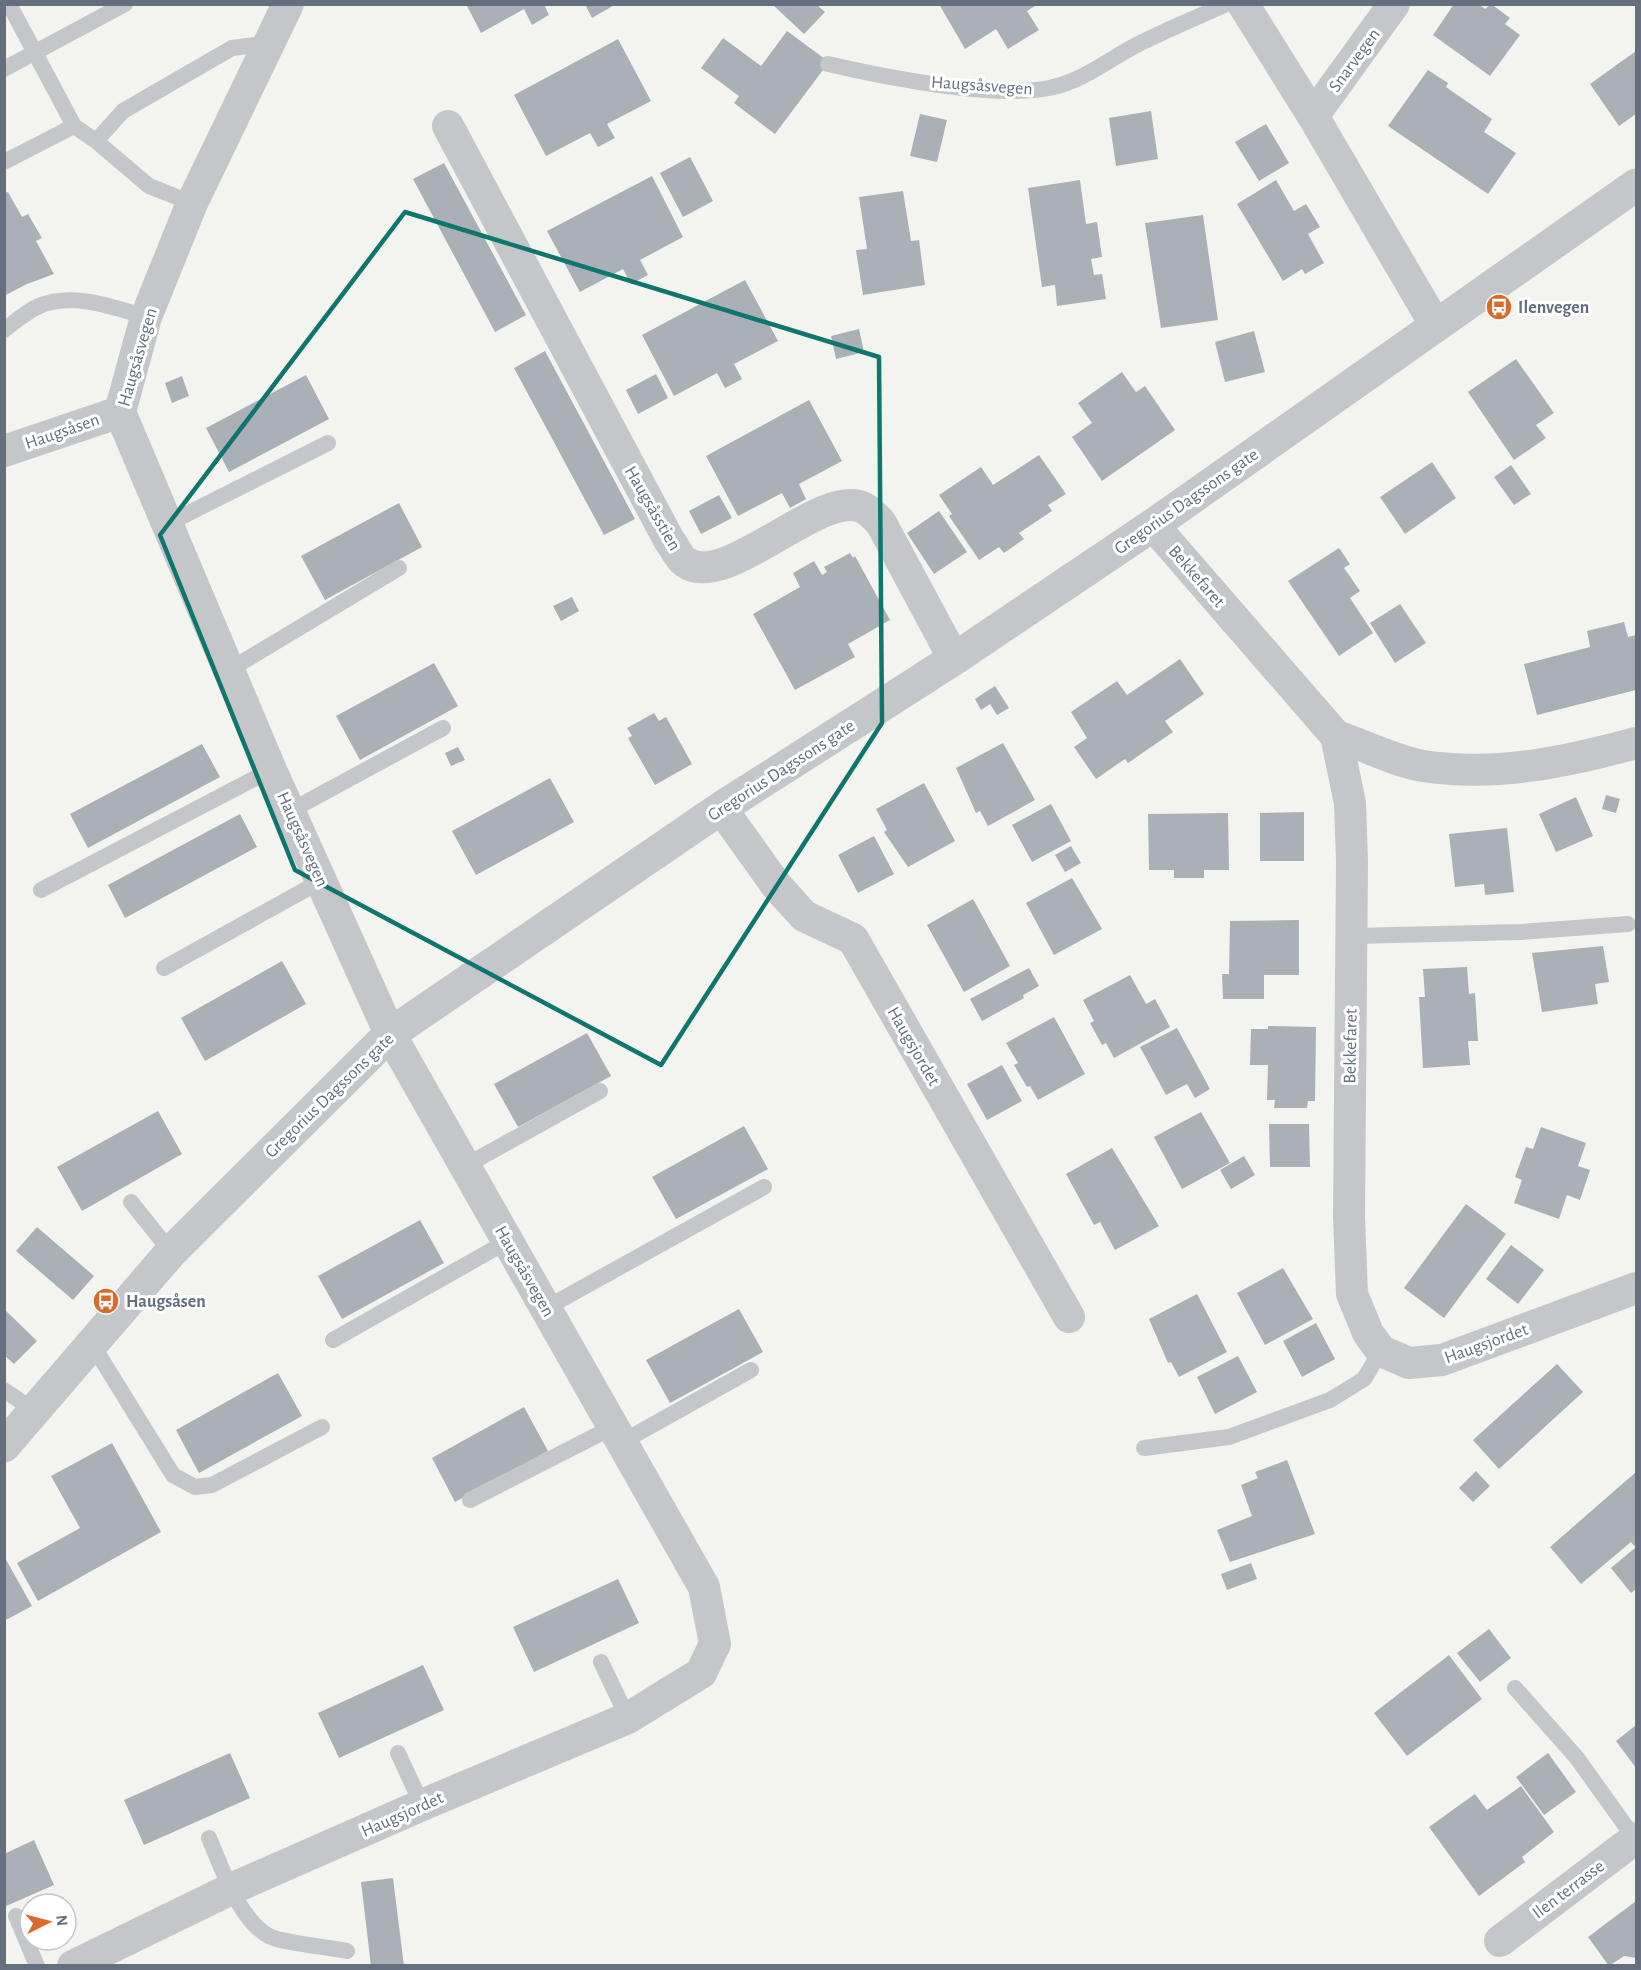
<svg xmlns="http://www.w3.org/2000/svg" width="1641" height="1970" viewBox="0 0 1641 1970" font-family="'Alegreya Sans',sans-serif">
<rect width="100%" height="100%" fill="#f3f4f0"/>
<!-- building -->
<path fill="#aab0b6" d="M466,4H544L549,15L532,25L524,9L481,33Z
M585,4H616L592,18Z
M939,4H1038L1027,11L1039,30L1008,49L996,29L965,49Z
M1454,4H1478L1485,9L1491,4L1510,18L1505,24L1520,35L1490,76L1433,35Z
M773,5H817L825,12L804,34Z
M787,31L829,62L775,134L734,103L739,96L701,68L723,38L761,66Z
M618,39L651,101L607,124L615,138L598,147L590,133L546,156L514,95Z
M1636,51V114L1619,126L1590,84Z
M1428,70L1448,83L1446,87L1492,119L1484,132L1516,153L1488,194L1388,126Z
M1151,111L1158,159L1116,166L1109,118Z
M920,114L947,120L937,162L910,156Z
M1266,124L1289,163L1259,181L1235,142Z
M690,157L713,201L683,217L660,173Z
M444,163L526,315L495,332L413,179Z
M652,176L683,237L640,260L648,275L631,284L623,269L580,292L547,231Z
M1080,180L1086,224L1097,222L1102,257L1091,259L1094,275L1102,274L1106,299L1057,306L1055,285L1042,287L1028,188Z
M1276,180L1294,211L1306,204L1320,227L1308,234L1324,263L1305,274L1302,269L1283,281L1237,204Z
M903,191L911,241L919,240L925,285L863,295L856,250L867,249L859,197Z
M8,192L22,217L28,214L42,238L36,241L54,274L27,284L4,296V193Z
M1203,215L1218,320L1161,328L1145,223Z
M745,280L778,341L734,364L742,379L725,388L717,373L674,396L642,335Z
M859,329L864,352L836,359L831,336Z
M1254,331L1265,372L1225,382L1215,342Z
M545,351L635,519L604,535L514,368Z
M1516,359L1554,413L1536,425L1546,438L1514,460L1468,392Z
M1122,372L1136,392L1145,386L1175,430L1102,481L1072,437L1092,423L1078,403Z
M656,374L668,398L638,414L626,390Z
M306,375L329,419L229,472L206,428Z
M182,376L189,396L172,403L165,383Z
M809,400L842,461L799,484L806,499L790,508L782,493L738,516L706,456Z
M1039,455L1066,494L1048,505L1052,511L1019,533L1024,539L1004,553L999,547L979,560L949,516L952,514L939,495L981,467L993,485Z
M1432,462L1456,498L1405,534L1380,497Z
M1511,465L1531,494L1514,505L1494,477Z
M719,495L732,518L701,534L689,511Z
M399,503L422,547L325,600L301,556Z
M939,511L967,552L934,574L907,533Z
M1339,548L1350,564L1344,568L1360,591L1350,598L1373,633L1339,656L1288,581Z
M850,553L853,558L855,556L890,620L848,644L855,657L795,690L753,614L800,587L793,573L814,561L822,575L827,572L824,567Z
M572,597L579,611L561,621L553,606Z
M1400,604L1426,643L1395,663L1370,623Z
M1624,622L1628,637L1636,635V690L1537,715L1524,664L1590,647L1587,631Z
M1180,659L1204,694L1165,721L1173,732L1128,763L1125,759L1096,779L1074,747L1087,738L1071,712L1117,681L1127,695Z
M434,663L458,706L360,760L336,716Z
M995,686L1009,708L997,715L990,704L981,710L975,699Z
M654,713L659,721L666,717L692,764L655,785L628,738L632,736L627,728Z
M1003,743L1035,800L988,826L980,811L976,813L956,768Z
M202,744L220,777L88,848L70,814Z
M458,747L465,760L451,766L445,753Z
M550,778L574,822L476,875L452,831Z
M924,783L955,841L908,867L884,832L887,830L876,809Z
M1606,795L1620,799L1616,813L1602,809Z
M1576,797L1593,836L1556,852L1539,814Z
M1051,804L1071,841L1032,862L1012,825Z
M1304,812V861H1260V813Z
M1228,813L1229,870H1204V878H1174V870H1149L1148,814Z
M240,814L257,847L125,918L108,885Z
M1507,828L1514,892L1485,895L1484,884L1455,887L1449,834Z
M874,836L894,874L858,893L838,855Z
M1071,846L1081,863L1065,872L1055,855Z
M1072,878L1102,929L1054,955L1026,903Z
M973,899L1010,966L964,992L927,925Z
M1299,920V975H1264V999H1223L1222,974H1229L1230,921Z
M1603,946L1609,982L1595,984L1598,1004L1542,1012L1532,953Z
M282,961L306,1004L205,1061L181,1018Z
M1467,967L1469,994L1475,993L1478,1041H1468L1470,1065L1423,1068L1419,997H1425L1423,969Z
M1029,968L1039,986L1023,995L1024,998L982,1021L970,999Z
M1130,975L1146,1004L1155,999L1170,1027L1114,1058L1106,1043L1102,1045L1090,1023L1094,1021L1083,1000Z
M1054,1017L1085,1074L1038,1100L1030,1086L1027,1087L1014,1065L1018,1063L1006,1043Z
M1268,1026L1316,1027L1315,1101H1308L1307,1108H1274L1275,1100H1267L1268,1065H1250L1251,1029H1268Z
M1177,1028L1210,1089L1195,1098L1187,1084L1166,1095L1140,1047Z
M587,1033L611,1076L518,1127L494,1084Z
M1002,1065L1022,1101L987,1120L967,1084Z
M158,1111L182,1154L82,1211L57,1167Z
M1201,1112L1230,1163L1182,1189L1154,1137Z
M1269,1124H1309L1310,1167H1270Z
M744,1126L768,1169L676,1219L652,1177Z
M1541,1127L1586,1143L1578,1166L1590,1170L1580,1200L1567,1195L1559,1219L1514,1203L1522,1180L1515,1177L1526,1147L1533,1149Z
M1112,1148L1159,1226L1115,1250L1100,1222L1094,1225L1066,1174Z
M1244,1156L1255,1175L1231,1189L1220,1170Z
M1466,1204L1506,1234L1444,1318L1404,1288Z
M420,1220L444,1263L342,1319L318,1276Z
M37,1227L94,1276L73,1300L16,1251Z
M1511,1245L1544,1270L1518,1304L1486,1279Z
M1283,1268L1313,1319L1265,1345L1237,1293Z
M1197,1294L1227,1352L1179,1377L1171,1362L1168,1363L1149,1319Z
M4,1309L37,1341L14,1364L4,1355Z
M739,1309L763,1352L670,1403L646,1360Z
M1316,1323L1335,1359L1302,1377L1283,1341Z
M1238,1356L1257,1392L1215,1414L1197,1377Z
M1557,1364L1583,1392L1499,1469L1473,1440Z
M278,1373L302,1416L199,1473L176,1430Z
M524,1407L548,1451L455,1502L432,1458Z
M112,1443L161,1532L38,1601L17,1563L80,1528L51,1476Z
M1287,1460L1315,1534L1230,1562L1217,1530L1252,1516L1241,1485L1258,1478L1255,1472Z
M1476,1471L1490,1486L1473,1502L1459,1488Z
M1636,1472V1544L1634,1546L1631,1542L1581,1584L1550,1547Z
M1636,1547V1589L1631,1593L1611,1568Z
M4,1556L32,1606L4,1621Z
M1251,1563L1257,1579L1227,1590L1221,1574Z
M618,1579L639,1623L534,1672L513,1627Z
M1489,1629L1511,1658L1480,1682L1457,1653Z
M1449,1655L1482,1699L1407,1756L1374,1713Z
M423,1665L444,1710L339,1758L318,1713Z
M1636,1725V1768L1616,1741Z
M230,1753L250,1798L144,1845L124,1800Z
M1548,1753L1576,1792L1544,1815L1516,1777Z
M1521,1786L1554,1832L1522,1857L1525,1862L1479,1896L1429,1827L1475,1794L1487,1810Z
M34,1840L54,1885L4,1907V1854Z
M393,1878L404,1966H371L361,1882Z
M1636,1901V1958L1624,1956L1609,1966L1588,1937Z"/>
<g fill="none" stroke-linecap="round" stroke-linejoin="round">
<!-- service -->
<path stroke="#c4c6ca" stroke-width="16" d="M9,4L74,126L96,141L149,186L192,203
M828,64C884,77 994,99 1049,88C1080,82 1104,63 1131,48C1161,32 1194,19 1226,4
M4,69L125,4
M96,141L123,111L232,48L270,43
M4,162L74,126
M4,330C15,322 27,311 39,306C73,292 114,307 146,317
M167,524L328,443
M229,670L399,568
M290,811L443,728
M41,890L271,770
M1352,936L1522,932L1628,924
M164,968L321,881
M465,1166L600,1091
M131,1202L171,1252
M546,1308L764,1187
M333,1340L508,1241
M92,1344L173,1475L195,1487L212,1485L322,1427
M4,1390L35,1411
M622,1442L751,1370
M1144,1448L1229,1437L1330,1400L1364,1379L1381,1351
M470,1500L613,1427
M601,1662L628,1718
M1515,1688L1577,1758L1635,1839
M398,1753L422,1805
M209,1838C222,1868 239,1920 269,1936C278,1942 333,1948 347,1951
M16,1916L37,1966"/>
<!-- minor -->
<path stroke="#c4c6ca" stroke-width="32" d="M1243,4L1313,116L1436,326
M1313,116L1394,4
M448,126L669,540C674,546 679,558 685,562C726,592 822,486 864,508C870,511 876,518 881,523L954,659
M4,451L120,412
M1153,525L1336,736L1350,803L1352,861L1349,1217L1352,1294L1368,1333L1381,1351L1409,1363L1442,1360L1636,1288
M1336,736C1364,745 1394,761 1423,766C1495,777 1567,762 1636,743
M721,808L776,885L804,916L853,939L1069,1317
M1500,1941L1636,1838
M73,1966L231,1889L422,1805L628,1718L701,1673L715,1644L704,1587L390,1034L271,770L120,412L146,317L192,203L288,4"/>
<!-- tertiary -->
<path stroke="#c4c6ca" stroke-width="33" d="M4,1446L171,1252L390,1034L721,808L954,659L1153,525L1636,185"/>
</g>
<!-- marked area -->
<path fill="none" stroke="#0f766e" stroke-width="4.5" stroke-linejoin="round" d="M405,212L879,357L882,723L661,1065L295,870L160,535Z"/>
<!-- icons -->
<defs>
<symbol id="bus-disc" viewBox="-11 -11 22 22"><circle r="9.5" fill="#db6929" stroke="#fff"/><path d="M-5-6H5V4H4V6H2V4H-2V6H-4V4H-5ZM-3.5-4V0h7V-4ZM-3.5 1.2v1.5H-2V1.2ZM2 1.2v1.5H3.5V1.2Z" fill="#fff"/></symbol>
</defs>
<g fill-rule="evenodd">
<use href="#bus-disc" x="1484" y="292" width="30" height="30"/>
<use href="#bus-disc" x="91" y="1286" width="30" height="30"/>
</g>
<g text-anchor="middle" stroke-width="6" stroke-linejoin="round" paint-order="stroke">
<!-- street labels -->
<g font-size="18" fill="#647080" stroke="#fff">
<text transform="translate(1354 60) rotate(-54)" y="6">Snarvegen</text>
<text transform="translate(982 85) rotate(4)" y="6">Haugsåsvegen</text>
<text transform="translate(137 357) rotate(-74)" y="6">Haugsåsvegen</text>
<text transform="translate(62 431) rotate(-19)" y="6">Haugsåsen</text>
<text transform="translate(1186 501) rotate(-35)" y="6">Gregorius Dagssons gate</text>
<text transform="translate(653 508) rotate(60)" y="6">Haugsåsstien</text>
<text transform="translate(1197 576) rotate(49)" y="6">Bekkefaret</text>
<text transform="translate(781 770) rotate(-33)" y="6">Gregorius Dagssons gate</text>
<text transform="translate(303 839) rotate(66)" y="6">Haugsåsvegen</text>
<text transform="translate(914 1046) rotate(60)" y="6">Haugsjordet</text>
<text transform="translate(1350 1046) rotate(-89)" y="6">Bekkefaret</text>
<text transform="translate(329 1095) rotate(-44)" y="6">Gregorius Dagssons gate</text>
<text transform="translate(525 1271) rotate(60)" y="6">Haugsåsvegen</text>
<text transform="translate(1486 1343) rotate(-20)" y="6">Haugsjordet</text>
<text transform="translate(402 1814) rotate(-24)" y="6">Haugsjordet</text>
<text transform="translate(1568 1889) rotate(-37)" y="6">Ilen terrasse</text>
</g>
<!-- poi labels -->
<g font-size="18" font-weight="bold" fill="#647080" stroke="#fff" text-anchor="start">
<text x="1518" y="313">Ilenvegen</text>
<text x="126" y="1307">Haugsåsen</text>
</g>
</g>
<!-- border -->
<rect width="1641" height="1970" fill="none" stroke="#647080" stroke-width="12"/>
<!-- north arrow -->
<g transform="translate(48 1922) rotate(84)"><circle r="28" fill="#ffffff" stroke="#c1c6cc" stroke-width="1.5"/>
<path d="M0-4.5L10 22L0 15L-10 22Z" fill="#db6929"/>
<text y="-9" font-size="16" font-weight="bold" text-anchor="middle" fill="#647080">N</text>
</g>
</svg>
